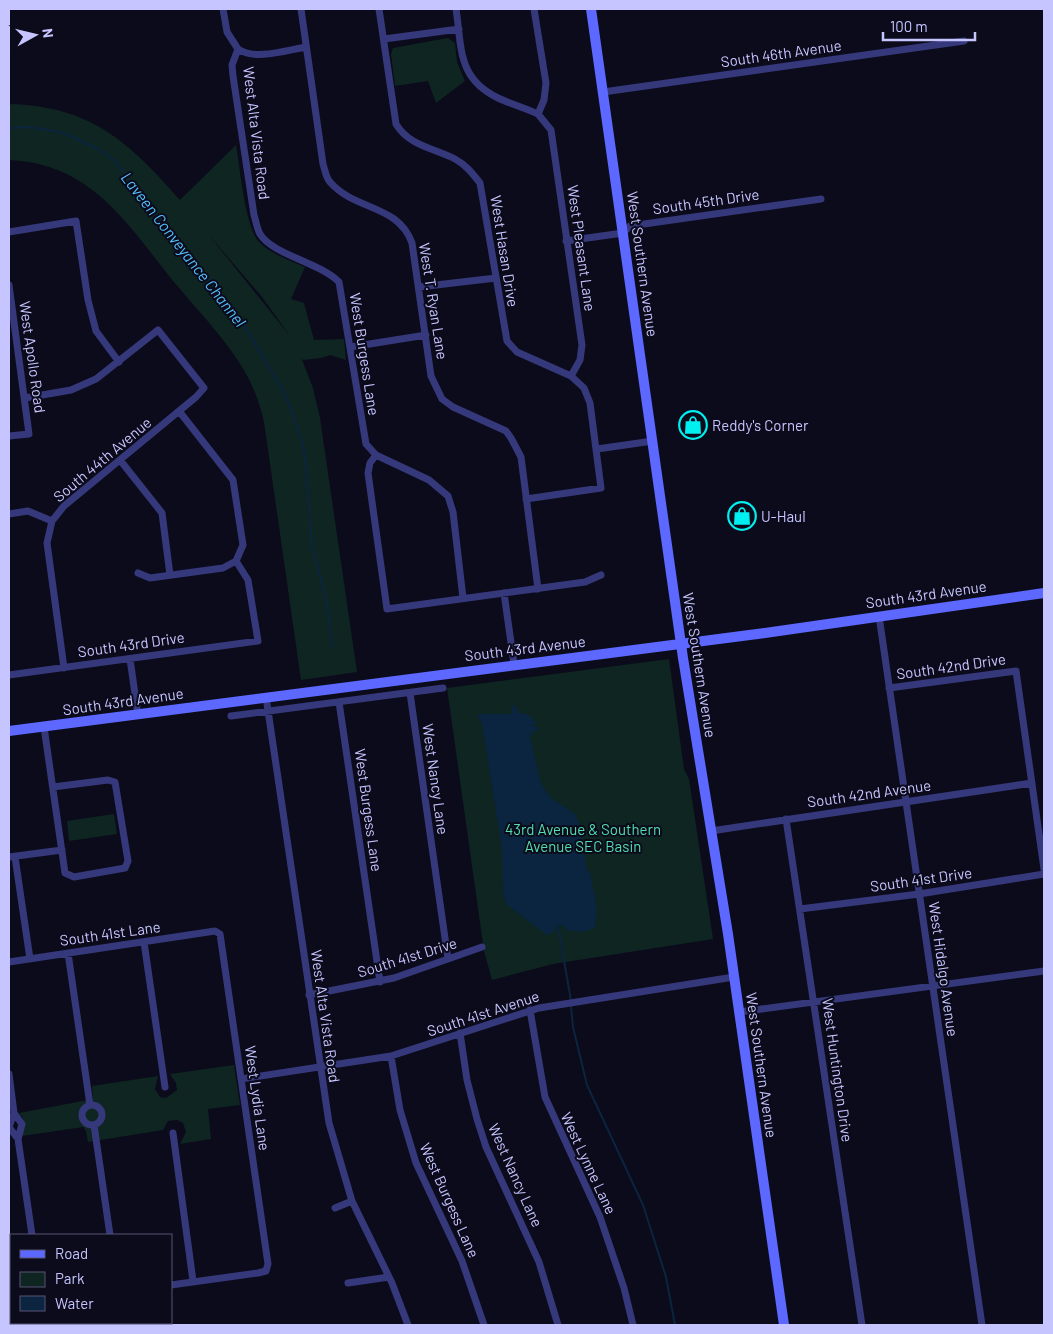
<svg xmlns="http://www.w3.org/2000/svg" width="1053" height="1334" font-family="Barlow,sans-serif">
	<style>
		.green { fill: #0e2522; fill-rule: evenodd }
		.water { fill: #0b243f }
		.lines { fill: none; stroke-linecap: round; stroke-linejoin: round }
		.stream { stroke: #0b243f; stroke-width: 2 }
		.minor { stroke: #35397b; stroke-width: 7 }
		.tertiary { stroke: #35397b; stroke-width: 9 }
		.secondary { stroke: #5c68ff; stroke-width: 10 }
		.labels { text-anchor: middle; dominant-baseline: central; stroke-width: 4; stroke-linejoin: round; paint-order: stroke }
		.street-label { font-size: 15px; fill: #c6c5ff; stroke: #0c0b1b }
		.poi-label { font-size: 15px; fill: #c6c5ff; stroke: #0c0b1b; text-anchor: start }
		.park-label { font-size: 15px; fill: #52deae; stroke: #0c0b1b }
		.water-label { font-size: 16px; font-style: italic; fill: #53c0ff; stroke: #0c0b1b }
	</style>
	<rect width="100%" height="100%" fill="#0c0b1b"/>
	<path class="green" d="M448,38l7,5 2,19 8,19 -29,22 -8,-22 -33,5 -4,-32 2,-6z
		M9,104c82,2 120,38 171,96l56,-55c4,22 9,84 24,98 13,12 29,17 45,24l-14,32 13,4 10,37 30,-1 2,21 -16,-5 -9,3 -18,2 -2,-3 12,31 7,30 37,254 -56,8 -37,-258c-4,-18 -10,-34 -19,-50 -19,-33 -47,-61 -71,-90 -27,-33 -54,-74 -90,-98 -22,-15 -48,-23 -75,-24zM208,234l54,63 28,39z
		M669,659l15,110 5,10 24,160 -160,25 -61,16 -8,-29 -37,-263z
		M114,814l3,20 -48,7 -2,-20z
		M234,1065l6,40 -32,4 3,30 -31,5 6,-12 -3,-9 -6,-3 -9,1 -5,9 -75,12 -2,-11 -3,-4 -61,9c3,-10 4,-15 -3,-23l74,-14 -1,-13 66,-10 -3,13 5,8 6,1 11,-8 -1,-7 -6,-9z"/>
	<path class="water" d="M515,705l4,8 8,1 10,9 -6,2 7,2v3l-6,2 -2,5 11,47 9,13 25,17 5,11 7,45 3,2 7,39 -2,17 -13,4 -16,-2 -2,-4 -7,-1 -3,7 -7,3 -41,-31 -3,-10 -1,-44 -20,-127 -5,-7 3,-2h31l1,-8z"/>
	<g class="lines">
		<path class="stream" d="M9,128l21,-1 34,6 36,17 15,11 42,56 79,95 50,84 17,48 3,22 6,81 15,55 5,45
			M558,925l13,76
			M571,1006l2,21 14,58 56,120 23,72 9,48"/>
		<path class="minor" d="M223,9l4,23 11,17 -6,16 1,11 21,139c2,6 3,14 6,19 13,21 59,28 79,48l27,162 10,11 53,25 19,16 5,16 10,86
			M301,9l22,155c2,6 3,14 7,18 25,29 68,22 82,61l19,133 11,23 11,8 53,24 5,7 10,19 17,132
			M379,9l17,115c13,22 38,24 59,35 11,6 17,14 25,24l27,158 10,11 54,24
			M456,9c6,39 1,69 42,89 13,6 27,10 40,16
			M384,39l75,-10
			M238,49c17,12 49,1 68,-2
			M603,92l361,-51
			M9,232l67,-11 12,79 8,31 23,31
			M566,241l57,-8 7,-7 191,-27
			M9,285l20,149 -20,2
			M419,287l77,-9
			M351,347l75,-12
			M25,398l46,-8 25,-11 62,-49 46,58 -8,9 -132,109 -12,15 -5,22 17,125
			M597,449l56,-8
			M376,455l-6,8 -2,10 19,136 198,-27 16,-7
			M120,460l42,53 8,62
			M526,499l75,-11 -11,-85 -6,-15 -13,-12 9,-16 2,-15 -31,-215 -13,-16 6,-14 2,-17 -12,-74
			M9,514l19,-3 24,10
			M138,573l12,5 73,-10 13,-7
			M504,593l10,71
			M879,616l103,709
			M130,659l8,56
			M9,675l249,-34 -10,-61 -12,-19 7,-16 -10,-65 -54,-69
			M889,688l127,-17 28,198
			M410,693l38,266
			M266,697l63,426 23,78 40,82 16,42
			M339,702l41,280
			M231,716l212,-28
			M44,727l21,146 9,4 51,-9 3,-7 -13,-79 -7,-2 -55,7
			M786,819l76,506
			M711,831l321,-48
			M9,857l53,-7
			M15,857l15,102
			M800,909l119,-15 125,-20
			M144,942l21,145
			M68,953l22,152
			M9,962l206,-31 5,3 48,330 -2,7 -8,2 -87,12
			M309,995l85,-17 88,-31
			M530,1010l15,87 55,120 24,71 9,37
			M739,1012l305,-41
			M460,1033l7,47 10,39 9,28 53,115 19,63
			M391,1056l9,54 16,53 46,98 22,64
			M9,1074l5,39 -5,14 9,12 14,96
			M241,1079l150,-23 148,-48 195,-31
			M82 1115a10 10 0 1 1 20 0a10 10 0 1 1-20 0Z
			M14,1113l8,11 -4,15
			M94,1125l16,110
			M173,1133l20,148
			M335,1208l17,-7
			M348,1283l41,-6"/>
		<path class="tertiary" d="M9,1301l2,4
			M21,1323l1,2"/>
		<path class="secondary" d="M591,9l92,649 45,276 56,391
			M9,731l756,-98 279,-40"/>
	</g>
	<defs>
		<symbol id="shop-ring" viewBox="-11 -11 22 22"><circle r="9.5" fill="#0c0b1b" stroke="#00eff0" stroke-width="1.5"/><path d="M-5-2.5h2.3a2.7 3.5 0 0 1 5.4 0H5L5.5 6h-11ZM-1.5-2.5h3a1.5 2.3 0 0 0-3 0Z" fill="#00eff0"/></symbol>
	</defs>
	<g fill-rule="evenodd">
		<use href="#shop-ring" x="677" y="409" width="32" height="32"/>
		<use href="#shop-ring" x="726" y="500" width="32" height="32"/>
	</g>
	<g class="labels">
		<g class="street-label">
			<text transform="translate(781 53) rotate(-8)">South 46th Avenue</text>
			<text transform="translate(257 133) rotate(83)">West Alta Vista Road</text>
			<text transform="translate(706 201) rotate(-8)">South 45th Drive</text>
			<text transform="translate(582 248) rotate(82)">West Pleasant Lane</text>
			<text transform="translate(505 251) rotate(81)">West Hasan Drive</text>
			<text transform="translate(643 264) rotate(82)">West Southern Avenue</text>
			<text transform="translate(434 301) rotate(81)">West T. Ryan Lane</text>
			<text transform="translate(365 354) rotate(81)">West Burgess Lane</text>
			<text transform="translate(33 357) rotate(82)">West Apollo Road</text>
			<text transform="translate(102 459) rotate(-40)">South 44th Avenue</text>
			<text transform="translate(926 594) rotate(-8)">South 43rd Avenue</text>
			<text transform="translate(131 644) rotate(-8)">South 43rd Drive</text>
			<text transform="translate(525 648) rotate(-7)">South 43rd Avenue</text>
			<text transform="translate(700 665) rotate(81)">West Southern Avenue</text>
			<text transform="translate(951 666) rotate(-8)">South 42nd Drive</text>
			<text transform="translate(123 701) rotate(-8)">South 43rd Avenue</text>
			<text transform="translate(436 779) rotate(82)">West Nancy Lane</text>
			<text transform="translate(869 793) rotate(-8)">South 42nd Avenue</text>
			<text transform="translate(369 810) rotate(82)">West Burgess Lane</text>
			<text transform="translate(921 879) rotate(-8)">South 41st Drive</text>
			<text transform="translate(110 933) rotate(-8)">South 41st Lane</text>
			<text transform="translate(407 957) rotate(-17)">South 41st Drive</text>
			<text transform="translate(944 969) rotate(82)">West Hidalgo Avenue</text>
			<text transform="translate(483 1013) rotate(-18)">South 41st Avenue</text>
			<text transform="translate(326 1016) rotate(82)">West Alta Vista Road</text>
			<text transform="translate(762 1065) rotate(82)">West Southern Avenue</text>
			<text transform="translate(838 1070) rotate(82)">West Huntington Drive</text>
			<text transform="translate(258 1098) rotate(82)">West Lydia Lane</text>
			<text transform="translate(589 1163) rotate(65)">West Lynne Lane</text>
			<text transform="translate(516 1175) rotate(66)">West Nancy Lane</text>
			<text transform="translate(450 1200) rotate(66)">West Burgess Lane</text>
		</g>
		<g class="poi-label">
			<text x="712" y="425">Reddy's Corner</text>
			<text x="761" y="516">U-Haul</text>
		</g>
		<g class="park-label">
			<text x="583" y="829">43rd Avenue &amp; Southern<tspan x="583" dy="17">Avenue SEC Basin</tspan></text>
		</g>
		<g class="water-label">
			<text transform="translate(184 249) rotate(52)">Laveen Conveyance Channel</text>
		</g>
	</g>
	<rect width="1053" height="1334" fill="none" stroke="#c6c5ff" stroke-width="20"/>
	<rect x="10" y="1234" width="162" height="90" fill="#0c0b1b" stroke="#565576"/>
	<rect x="20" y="1250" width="25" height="8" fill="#5c68ff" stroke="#565576"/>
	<text x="55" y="1259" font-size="15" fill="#c6c5ff">Road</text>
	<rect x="20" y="1272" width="25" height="15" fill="#0e2522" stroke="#565576"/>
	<text x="55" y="1284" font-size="15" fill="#c6c5ff">Park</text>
	<rect x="20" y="1296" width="25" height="15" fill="#0b243f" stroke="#565576"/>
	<text x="55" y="1309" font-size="15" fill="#c6c5ff">Water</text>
	<g transform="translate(35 35) rotate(82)" stroke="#0c0b1b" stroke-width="4" paint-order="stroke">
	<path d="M0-4L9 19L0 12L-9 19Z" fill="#c6c5ff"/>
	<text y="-8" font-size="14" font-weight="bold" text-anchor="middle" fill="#c6c5ff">N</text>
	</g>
	<path d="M883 32v8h92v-8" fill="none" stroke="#c6c5ff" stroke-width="2.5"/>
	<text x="890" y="32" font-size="15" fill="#c6c5ff" stroke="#0c0b1b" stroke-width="4" paint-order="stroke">100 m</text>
</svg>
